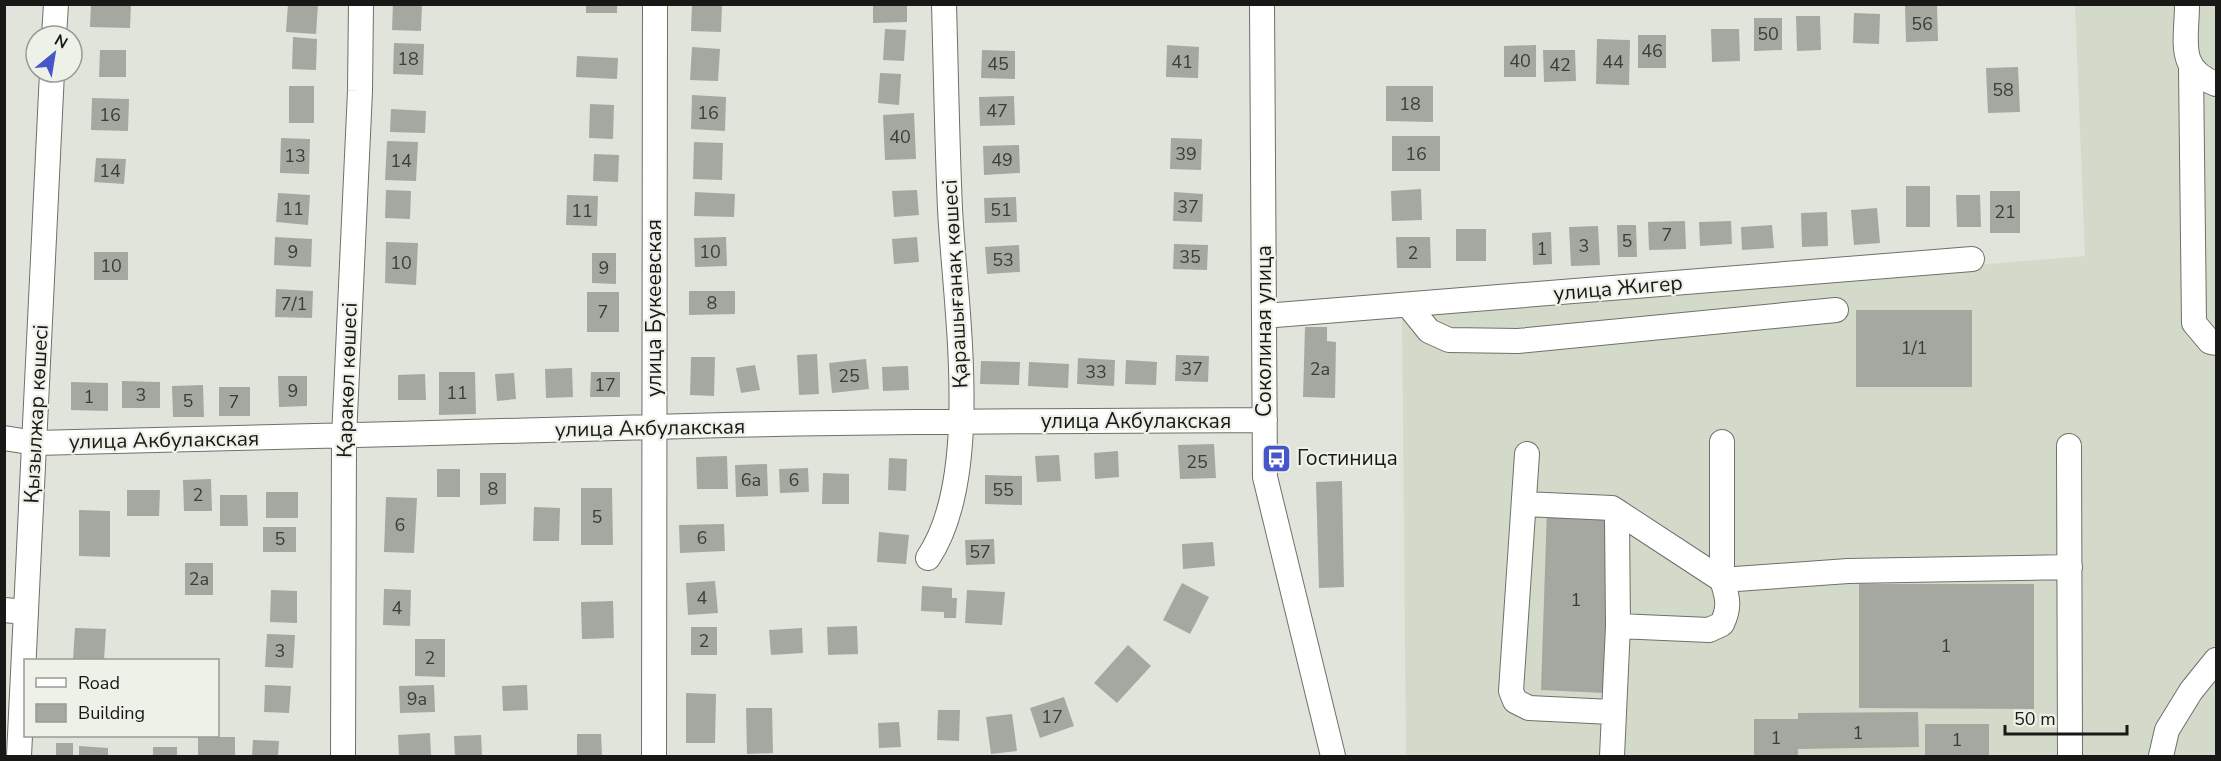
<svg xmlns="http://www.w3.org/2000/svg" width="2221" height="761" font-family="'Nunito Sans',sans-serif">
	<style>
		.built { fill: #d4daca }
		.building { fill: #a5a8a0 }
		.lines { fill: none; stroke-linecap: round; stroke-linejoin: round }
		.minor-casing { stroke: #6e7169; stroke-width: 26 }
		.minor { stroke: #fff; stroke-width: 24 }
		.labels { text-anchor: middle; dominant-baseline: central; stroke-width: 4.5; stroke-linejoin: round; paint-order: stroke }
		.number-label { font-size: 18px; fill: #3b3d38 }
		.street-label { font-size: 21px; fill: #181916; stroke: #eef1e8 }
		.poi-label { font-size: 21px; fill: #181916; stroke: #eef1e8; text-anchor: start }
	</style>
	<rect width="100%" height="100%" fill="#e1e4db"/>
	<path class="built" d="M2075,5h141v751h-810l-4,-443 683,-57z"/>
	<path class="building" d="M91,4h40l-1,24 -40,-1z
		M288,4h30l-2,30 -30,-2z
		M393,4h29l-1,27 -29,-1z
		M586,4h31v9h-31z
		M692,4h30l-1,28 -30,-1z
		M873,4h34v18l-34,1z
		M1905,6h32l1,35 -32,1z
		M1854,13l26,1 -1,30 -26,-1z
		M1796,16h24l1,34 -24,1z
		M1754,18h28v32l-28,1z
		M885,29l21,1 -2,31 -21,-1z
		M1711,29h28l1,32 -28,1z
		M1638,35h28v33h-28z
		M293,37l24,2 -1,31 -24,-1z
		M1597,39l33,1 -1,45 -33,-1z
		M394,43l30,1 -1,31 -30,-1z
		M1167,45l32,2 -1,31 -32,-1z
		M1536,45v32h-32v-31z
		M692,47l28,2 -2,32 -28,-1z
		M100,50h26v27h-27z
		M982,50l33,1v28l-34,-1z
		M1543,50h32l1,31 -32,1z
		M577,56l41,2 -1,21 -41,-2z
		M2018,67l2,45 -32,1 -2,-45z
		M880,73l21,1 -2,31 -21,-2z
		M289,86h25v37h-25z
		M1386,86h47v36l-47,-1z
		M692,95l34,2 -1,34 -34,-2z
		M1014,96l1,29 -35,1 -1,-29z
		M92,98l37,1 -1,32 -37,-1z
		M590,104l24,1 -1,34 -24,-1z
		M391,109l35,2 -1,22 -35,-1z
		M914,113l2,46 -31,1 -2,-45z
		M1392,136h48v35h-48z
		M281,138l29,1 -1,35 -29,-1z
		M1171,138l31,1 -1,31 -31,-1z
		M387,141l31,1 -2,39 -31,-1z
		M694,142l29,1 -1,37 -29,-1z
		M1019,145l1,28 -36,2 -1,-29z
		M594,154l25,1 -1,27 -25,-1z
		M96,158l30,1 -2,25 -30,-2z
		M1906,186h24v41h-24z
		M1421,189l1,31 -30,1 -1,-30z
		M386,190l25,1 -1,28 -25,-1z
		M917,190l2,25 -25,2 -2,-26z
		M1990,191h30v42h-30z
		M695,192l40,2 -1,23 -40,-1z
		M1174,192l29,2 -1,28 -29,-1z
		M278,193l32,2 -2,30 -32,-3z
		M567,195l31,1 -1,30 -31,-1z
		M1956,195h24l1,32h-24z
		M1016,197l1,25 -32,1 -1,-25z
		M1877,208l3,35 -26,2 -3,-35z
		M1827,212l1,34 -26,1 -1,-34z
		M1685,221l1,28 -37,1 -1,-28z
		M1731,221l1,23 -32,2 -1,-24z
		M1617,225h19l1,32h-19z
		M1772,225l2,23 -32,2 -1,-23z
		M1598,226l2,39 -29,1 -2,-39z
		M1456,229h30v32h-30z
		M1551,232l1,32 -19,1 -1,-32z
		M275,237l37,2 -1,28 -37,-2z
		M726,237l1,29 -32,1 -1,-29z
		M917,237l2,25 -25,2 -2,-25z
		M1396,237h34l1,31h-34z
		M386,242l32,1 -2,42 -31,-2z
		M1174,244l34,1 -1,25 -34,-1z
		M1019,245l1,27 -33,2 -2,-27z
		M94,252h34v28h-34z
		M592,253h24v31l-24,-1z
		M276,289l37,2 -1,27 -37,-1z
		M689,291h46v23l-46,1z
		M587,292h32v40h-32z
		M1856,310h116v77h-116z
		M1305,327h22v14l9,1 -1,56 -32,-1z
		M817,354l2,40 -20,1 -2,-40z
		M1176,355l33,1 -1,26 -33,-1z
		M691,357h24l-1,39 -24,-1z
		M1078,358l37,2 -1,26 -37,-2z
		M866,359l3,30 -37,4 -3,-30z
		M1126,360l31,2 -1,23 -31,-1z
		M981,361l39,1 -1,23 -39,-1z
		M1029,362l40,2 -1,24 -40,-2z
		M755,365l5,25 -19,3 -5,-25z
		M908,366l1,24 -26,1 -1,-24z
		M572,368l1,29 -27,1 -1,-29z
		M439,372h36l1,42 -37,1z
		M591,372h29v25h-30z
		M514,373l2,26 -19,2 -2,-27z
		M425,374l1,26h-28v-25z
		M278,376h29v30l-28,1z
		M122,381l38,1v26h-38z
		M71,382l37,1v28l-37,-1z
		M203,385l1,32h-31l-1,-31z
		M219,387h31v29h-31z
		M1214,444l2,34 -36,1 -2,-34z
		M1118,451l1,26 -24,2 -1,-26z
		M1059,455l2,26 -24,1 -2,-26z
		M727,456l1,33h-31l-1,-32z
		M889,458l18,1 -1,32 -18,-1z
		M767,464l1,32 -32,1 -1,-32z
		M808,468l1,24 -29,1 -1,-24z
		M437,469h23v28h-23z
		M480,473h26v31l-26,1z
		M823,473l26,1v30h-27z
		M985,475l37,1v29l-37,-1z
		M211,479l1,32h-28l-1,-31z
		M1342,481l2,106 -25,1 -3,-106z
		M581,488h31l1,57h-32z
		M127,490h33l-1,26h-32z
		M266,492h32v26h-32z
		M220,495h27l1,31h-28z
		M386,497l31,1 -3,55 -30,-1z
		M534,507l26,1 -1,33h-26z
		M1547,508l63,3 -6,182 -63,-3z
		M79,510l31,1v46l-31,-1z
		M724,524l1,27 -45,2 -1,-28z
		M263,527h33v25h-33z
		M879,532l30,3 -3,29 -29,-2z
		M994,539l1,25 -29,1 -1,-25z
		M1213,542l2,24 -32,3 -1,-25z
		M185,563h28v32h-28z
		M715,581l3,32 -30,2 -2,-32z
		M1182,583l27,14 -19,37 -27,-14z
		M1859,584h175v125l-175,-1z
		M922,586l30,2v10h5l-1,20h-12v-6l-23,-1z
		M384,589l27,1 -1,36 -27,-1z
		M271,590l26,1v32l-27,-1z
		M967,590l38,2 -3,33 -37,-2z
		M613,601l1,37 -32,1 -1,-37z
		M857,626l1,28 -30,1 -1,-28z
		M691,627h26v28h-26z
		M75,628l31,1 -2,31h-31z
		M802,628l1,25 -32,2 -2,-25z
		M267,634l28,1 -2,33 -28,-1z
		M415,639h30v38l-30,-1z
		M1128,645l23,21 -34,37 -23,-20z
		M265,685l26,1 -2,27 -25,-1z
		M434,685l1,27 -35,1 -1,-27z
		M527,685l1,25 -25,1 -1,-25z
		M686,693l30,1 -1,49h-29z
		M1064,697l10,29 -34,12 -10,-30z
		M746,708h26l1,45 -26,1z
		M938,710h22l-1,31 -22,-1z
		M1918,712l1,35 -121,2v7h-44v-37h44v-6z
		M1012,714l5,37 -26,3 -5,-37z
		M899,722l2,25 -22,1 -1,-25z
		M1925,724h64v32h-64z
		M430,733l1,23h-32l-1,-21z
		M577,734h24l1,22h-25z
		M481,735l1,21h-27l-1,-20z
		M198,737h37v19h-37z
		M253,740l26,1 -1,15h-26z
		M56,743h17v13h-17z
		M79,746l29,2v8h-29z
		M153,747h24v9h-24z"/>
	<g class="lines">
		<defs>
			<path id="minor" d="M1262,4l3,473 68,279
				M2187,4c0,37 -11,65 29,80
				M54,36l2,-32
				M2191,69l3,254 16,19 6,1
				M1408,305l21,26 20,9 69,1 318,-31
				M1264,316l708,-57
				M4,438l31,5c206,-4 412,-11 618,-16 204,-6 408,-6 612,-7
				M2069,446l1,310
				M1527,454l-16,237 4,10 14,7 83,4
				M1524,504l88,4 110,72 126,-9 222,-4
				M928,558c55,-82 27,-252 22,-349 -3,-68 -4,-136 -6,-205
				M4,610l22,2
				M1618,626l91,4 13,-6c8,-17 6,-26 0,-44v-138
				M19,756l33,-684
				M343,756l1,-319 16,-346 1,-87
				M654,756l1,-752
				M1612,756l6,-130 -1,-106 7,-4
				M2161,756l6,-26 24,-39 25,-31"/>
		</defs>
		<use href="#minor" class="minor-casing"/>
		<use href="#minor" class="minor"/>
	</g>
	<defs>
		<symbol id="bus-square" viewBox="-11 -11 22 22"><rect x="-9" y="-9" width="18" height="18" rx="4" fill="#4655c9" stroke="#eef1e8"/><path d="M-5-6H5V4H4V6H2V4H-2V6H-4V4H-5ZM-3.5-4V0h7V-4ZM-3.5 1.2v1.5H-2V1.2ZM2 1.2v1.5H3.5V1.2Z" fill="#fff"/></symbol>
	</defs>
	<g fill-rule="evenodd">
		<use href="#bus-square" x="1260" y="442" width="33" height="33"/>
	</g>
	<g class="labels">
		<g class="number-label">
			<text x="1922" y="24">56</text>
			<text x="1768" y="34">50</text>
			<text x="1652" y="51">46</text>
			<text x="408" y="59">18</text>
			<text x="1520" y="61">40</text>
			<text x="1182" y="62">41</text>
			<text x="1613" y="62">44</text>
			<text x="998" y="64">45</text>
			<text x="1560" y="65">42</text>
			<text x="2003" y="90">58</text>
			<text x="1410" y="104">18</text>
			<text x="997" y="111">47</text>
			<text x="708" y="113">16</text>
			<text x="110" y="115">16</text>
			<text x="900" y="137">40</text>
			<text x="1186" y="154">39</text>
			<text x="1416" y="154">16</text>
			<text x="295" y="156">13</text>
			<text x="1002" y="160">49</text>
			<text x="401" y="161">14</text>
			<text x="110" y="171">14</text>
			<text x="1188" y="207">37</text>
			<text x="293" y="209">11</text>
			<text x="1001" y="210">51</text>
			<text x="582" y="211">11</text>
			<text x="2005" y="212">21</text>
			<text x="1667" y="235">7</text>
			<text x="1627" y="241">5</text>
			<text x="1584" y="246">3</text>
			<text x="1542" y="249">1</text>
			<text x="293" y="252">9</text>
			<text x="710" y="252">10</text>
			<text x="1413" y="253">2</text>
			<text x="1190" y="257">35</text>
			<text x="1003" y="260">53</text>
			<text x="401" y="263">10</text>
			<text x="111" y="266">10</text>
			<text x="604" y="268">9</text>
			<text x="712" y="303">8</text>
			<text x="294" y="304">7/1</text>
			<text x="603" y="312">7</text>
			<text x="1914" y="348">1/1</text>
			<text x="1192" y="369">37</text>
			<text x="1320" y="369">2а</text>
			<text x="1096" y="372">33</text>
			<text x="849" y="376">25</text>
			<text x="605" y="385">17</text>
			<text x="293" y="391">9</text>
			<text x="457" y="393">11</text>
			<text x="141" y="395">3</text>
			<text x="89" y="397">1</text>
			<text x="188" y="401">5</text>
			<text x="234" y="402">7</text>
			<text x="1197" y="462">25</text>
			<text x="751" y="480">6а</text>
			<text x="794" y="480">6</text>
			<text x="493" y="489">8</text>
			<text x="1003" y="490">55</text>
			<text x="198" y="495">2</text>
			<text x="597" y="517">5</text>
			<text x="400" y="525">6</text>
			<text x="702" y="538">6</text>
			<text x="280" y="539">5</text>
			<text x="980" y="552">57</text>
			<text x="199" y="579">2а</text>
			<text x="702" y="598">4</text>
			<text x="1576" y="600">1</text>
			<text x="397" y="608">4</text>
			<text x="704" y="641">2</text>
			<text x="1946" y="646">1</text>
			<text x="280" y="651">3</text>
			<text x="430" y="658">2</text>
			<text x="417" y="699">9а</text>
			<text x="1052" y="717">17</text>
			<text x="1858" y="733">1</text>
			<text x="1776" y="738">1</text>
			<text x="1957" y="740">1</text>
		</g>
		<g class="street-label">
			<text transform="translate(955 284) rotate(-93)">Қарашығанақ көшесі</text>
			<text transform="translate(1618 288) rotate(-5)">улица Жигер</text>
			<text transform="translate(654 308) rotate(-90)">улица Букеевская</text>
			<text transform="translate(1264 331) rotate(-90)">Соколиная улица</text>
			<text transform="translate(347 380) rotate(-88)">Қаракөл көшесі</text>
			<text transform="translate(36 414) rotate(-87)">Қызылжар көшесі</text>
			<text x="1136" y="421">улица Акбулакская</text>
			<text transform="translate(650 428) rotate(-1)">улица Акбулакская</text>
			<text transform="translate(164 440) rotate(-1)">улица Акбулакская</text>
		</g>
		<g class="poi-label">
			<text x="1297" y="458">Гостиница</text>
		</g>
	</g>
	<rect width="2221" height="761" fill="none" stroke="#181916" stroke-width="12"/>
	<rect x="24" y="659" width="195" height="78" fill="#eef1e8" stroke="#989b94" stroke-width="1.5"/>
	<rect x="36" y="678" width="30" height="9" fill="#ffffff" stroke="#989b94" stroke-width="1.5"/>
	<text x="78" y="689" font-size="18" fill="#181916">Road</text>
	<rect x="36" y="704" width="30" height="18" fill="#a5a8a0" stroke="#989b94" stroke-width="1.5"/>
	<text x="78" y="719" font-size="18" fill="#181916">Building</text>
	<g transform="translate(54 54) rotate(30)"><circle r="28" fill="#eef1e8" stroke="#989b94" stroke-width="1.5"/>
	<path d="M0-4.5L10 22L0 15L-10 22Z" fill="#4655c9"/>
	<text y="-9" font-size="16" font-weight="bold" text-anchor="middle" fill="#181916">N</text>
	</g>
	<path d="M2005 725v9h122v-9" fill="none" stroke="#181916" stroke-width="3"/>
	<text x="2014" y="725" font-size="18" fill="#181916" stroke="#eef1e8" stroke-width="4.5" paint-order="stroke">50 m</text>
</svg>
